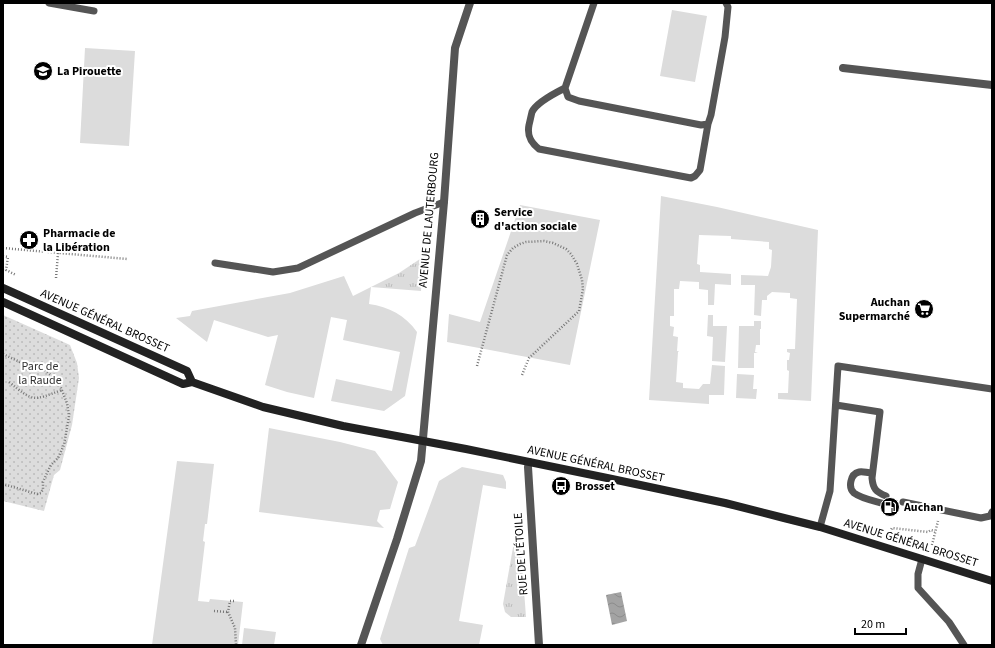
<svg xmlns="http://www.w3.org/2000/svg" width="995" height="648" font-family="'Source Sans 3',sans-serif">
	<style>
		.grass { fill: url(#grass-tufts) }
		.park { fill: url(#park-dots) }
		.garden { fill: #dcdcdc }
		.water { fill: url(#water-waves) }
		.lines { fill: none; stroke-linecap: round; stroke-linejoin: round }
		.path { stroke: #777; stroke-width: 2.5; stroke-dasharray: 1 2; stroke-linecap: butt }
		.lane { stroke: #555; stroke-width: 7 }
		.street { stroke: #555; stroke-width: 8 }
		.secondary { stroke: #222; stroke-width: 8 }
		.labels { text-anchor: middle; dominant-baseline: central; stroke-width: 4; stroke-linejoin: round; paint-order: stroke }
		.poi-label { font-size: 12px; font-weight: bold; fill: #000; stroke: #fff; text-anchor: start }
		.street-label { font-size: 12px; fill: #000; stroke: #fff }
		.park-label { font-size: 12px; fill: #333; stroke: #fff }
	</style>
	<defs>
		<pattern id="grass-tufts" width="24" height="20" patternUnits="userSpaceOnUse"><rect width="24" height="20" fill="#dcdcdc"/><path d="M3 7l-1-3M5 7V3M7 7l1-3M15 17l-1-3M17 17v-4M19 17l1-3" fill="none" stroke="#bbb"/></pattern>
		<pattern id="park-dots" width="8" height="8" patternUnits="userSpaceOnUse"><rect width="8" height="8" fill="#dcdcdc"/><path d="M2 2h.1M6 6h.1" fill="none" stroke="#bbb" stroke-width="1.8" stroke-linecap="round"/></pattern>
		<pattern id="water-waves" width="16" height="10" patternUnits="userSpaceOnUse"><rect width="16" height="10" fill="#a3a3a3"/><path d="M0 5q4-4 8 0t8 0" fill="none" stroke="#8b8b8b"/></pattern>
	</defs>
	<rect width="100%" height="100%" fill="#fff"/>
	<path class="grass" d="M423,257l-2,34 -50,-4 28,-14z
		M519,523l7,94h-15l-6,-5 -2,-8 14,-79z"/>
	<path class="park" d="M3,315l67,30 7,18 2,15 -7,47 -12,45 -6,5 -10,36 -41,-10z"/>
	<path class="garden" d="M672,10l35,6 -12,66 -35,-6z
		M85,48l50,3 -6,95 -49,-3z
		M661,196l56,11 101,23 -7,171 -33,-2v-6h10l1,-22 -2,-1v-10h2l1,-7 -3,-1v-3h8l2,-50 -7,-1v-5l-18,-1 -5,4v4h-5l-1,16 -7,-1 1,-30h-14v-10l27,1 3,-9 1,-17 -3,-1v-7l-38,-3v-3l-32,-1 -2,29 3,1v7l31,2v11l-16,-1 -1,21h-6v-15l-9,-1v-7l-19,-1 -1,8h-5v27h-4v10l4,1 -1,9 5,1 -1,14h2l-1,1 -2,30 7,1v5l16,1 4,-5h7l2,-19 13,1 -1,29h-15v9l-60,-4z
		M520,205l80,15 -30,145 -123,-23 2,-28 31,8z
		M344,276l9,20 18,-9 -2,17c20,3 36,11 48,28l-12,64 -21,15 -53,-10 5,-22 56,12 8,-39 -57,-12 4,-20 -16,-3 -17,81 -27,-6 -22,-7 13,-50 -10,2 -54,-17 -7,22 -31,-24 14,-2 2,-5 98,-18z
		M708,315h5v11h14l-2,36 -13,-1 1,-24 -6,-1z
		M754,321h7v8h-1v16h-4l-1,7 3,1h-4v15h-16l1,-42h15z
		M737,374l17,1 -1,14h4l-1,10 -20,-1z
		M269,428l71,14 35,9 23,31 -8,27 -10,1 -3,11 7,7 -125,-16z
		M177,461l37,3 -7,60h-2l-2,17 2,1 -7,59 11,1 1,-3 33,3 -5,43h-86z
		M462,467l41,8 3,7v7l-23,-4 -24,136 24,4 -4,20h-96l-3,-6 29,-91 6,-2 24,-65z
		M244,628l32,4 -2,13h-32z"/>
	<path class="water" d="M621,592l6,29 -15,4 -6,-30z"/>
	<g class="lines">
		<path class="path" d="M3,248l124,11
			M3,256l5,1 -2,13 10,5
			M56,278l2,-25
			M3,354l17,8 15,4 10,4 14,13 8,20 2,13 -5,29 -6,13 -7,7 -5,10 -3,7v7l-2,4 -4,1 -34,-10
			M477,366l30,-111 6,-7 7,-4 6,-2 18,-1 9,2 13,6 5,5 6,10 5,16 1,9 -4,22 -50,47 -7,17
			M9,382c25,20 23,19 53,8
			M890,532l2,-4 36,4 3,-2 4,1
			M932,545l6,-24
			M234,601h-4l-2,11 7,16 1,17
			M214,611l14,1"/>
		<path class="lane" d="M49,3l45,8
			M594,3l-29,85 3,9 11,4 122,24 7,-1 3,-9 14,-78 3,-30 -2,-4
			M565,88c-10,5 -29,15 -33,24 -1,4 -2,9 -3,13 -2,10 1,17 10,24l152,29 4,-2 5,-6 8,-46
			M215,263l58,9 25,-4 117,-55 29,-11
			M836,405l44,7 -8,66c1,11 4,14 14,18
			M872,473c-5,0 -9,-2 -13,-1 -9,2 -11,16 -5,21 8,6 21,8 31,11
			M903,502l78,16 9,-2 2,-4
			M820,527l10,-36 8,-125 154,23
			M922,559l-4,15v14l31,34 15,23"/>
		<path class="street" d="M843,68l149,17
			M529,462l-1,5 11,178
			M361,645l36,-106 24,-78 23,-259 11,-154 15,-45"/>
		<path class="secondary" d="M3,288l184,83 5,11 71,25 80,19 123,23 146,30 113,24 59,15 36,9 172,54
			M3,302l180,82 9,-2"/>
	</g>
	<defs>
		<symbol id="school-disc" viewBox="-11 -11 22 22"><circle r="9.5" fill="#000" stroke="#fff"/><path d="M0-5L7-2L0 1L-7-2ZM-4 1L0 2.5L4 1V4Q0 6-4 4Z" fill="#fff"/></symbol>
		<symbol id="building-disc" viewBox="-11 -11 22 22"><circle r="9.5" fill="#000" stroke="#fff"/><path d="M-4-6H4V6H1V3H-1V6H-4ZM-2.5-4.3h1.7v1.8h-1.7ZM.8-4.3h1.7v1.8H.8ZM-2.5-1h1.7V.8h-1.7ZM.8-1h1.7V.8H.8Z" fill="#fff"/></symbol>
		<symbol id="pharmacy-disc" viewBox="-11 -11 22 22"><circle r="9.5" fill="#000" stroke="#fff"/><path d="M-2-6h4v4h4v4h-4v4h-4v-4h-4v-4h4Z" fill="#fff"/></symbol>
		<symbol id="supermarket-disc" viewBox="-11 -11 22 22"><circle r="9.5" fill="#000" stroke="#fff"/><path d="M-6-5.5h2.5l.6 2H6L4.5 2H-2.5L-4.4-4H-6ZM-1.5 3.2a1.3 1.3 0 1 0 .1 0ZM3 3.2a1.3 1.3 0 1 0 .1 0Z" fill="#fff"/></symbol>
		<symbol id="bus-disc" viewBox="-11 -11 22 22"><circle r="9.5" fill="#000" stroke="#fff"/><path d="M-5-6H5V4H4V6H2V4H-2V6H-4V4H-5ZM-3.5-4V0h7V-4ZM-3.5 1.2v1.5H-2V1.2ZM2 1.2v1.5H3.5V1.2Z" fill="#fff"/></symbol>
		<symbol id="fuel-disc" viewBox="-11 -11 22 22"><circle r="9.5" fill="#000" stroke="#fff"/><path d="M-5.5-6h7V0h2V4h1.3V-2.5L3-4.5l.8-.8L6-3V5H2.5V1h-1V6h-7ZM-4.2-4.7v3.2H.2V-4.7Z" fill="#fff"/></symbol>
	</defs>
	<g fill-rule="evenodd">
		<use href="#school-disc" x="32" y="60" width="22" height="22"/>
		<use href="#building-disc" x="469" y="208" width="22" height="22"/>
		<use href="#pharmacy-disc" x="18" y="229" width="22" height="22"/>
		<use href="#supermarket-disc" x="913" y="298" width="22" height="22"/>
		<use href="#bus-disc" x="550" y="475" width="22" height="22"/>
		<use href="#fuel-disc" x="879" y="496" width="22" height="22"/>
	</g>
	<g class="labels">
		<g class="poi-label">
			<text x="57" y="71">La Pirouette</text>
			<text x="494" y="212">Service<tspan x="494" dy="14">d'action sociale</tspan></text>
			<text x="43" y="233">Pharmacie de<tspan x="43" dy="14">la Libération</tspan></text>
			<text x="910" y="302" text-anchor="end">Auchan<tspan x="910" dy="14">Supermarché</tspan></text>
			<text x="575" y="486">Brosset</text>
			<text x="904" y="507">Auchan</text>
		</g>
		<g class="street-label">
			<text transform="translate(429 220) rotate(-85)">AVENUE DE LAUTERBOURG</text>
			<text transform="translate(105 321) rotate(24)">AVENUE GÉNÉRAL BROSSET</text>
			<text transform="translate(596 464) rotate(12)">AVENUE GÉNÉRAL BROSSET</text>
			<text transform="translate(911 543) rotate(17)">AVENUE GÉNÉRAL BROSSET</text>
			<text transform="translate(521 554) rotate(-94)">RUE DE L'ÉTOILE</text>
		</g>
		<g class="park-label">
			<text x="40" y="366">Parc de<tspan x="40" dy="14">la Raude</tspan></text>
		</g>
	</g>
	<rect width="995" height="648" fill="none" stroke="#000000" stroke-width="8"/>
	<path d="M855 628v6h51v-6" fill="none" stroke="#000000" stroke-width="2"/>
	<text x="861" y="628" font-size="12" fill="#000000" stroke="#ffffff" stroke-width="3" paint-order="stroke">20 m</text>
</svg>
